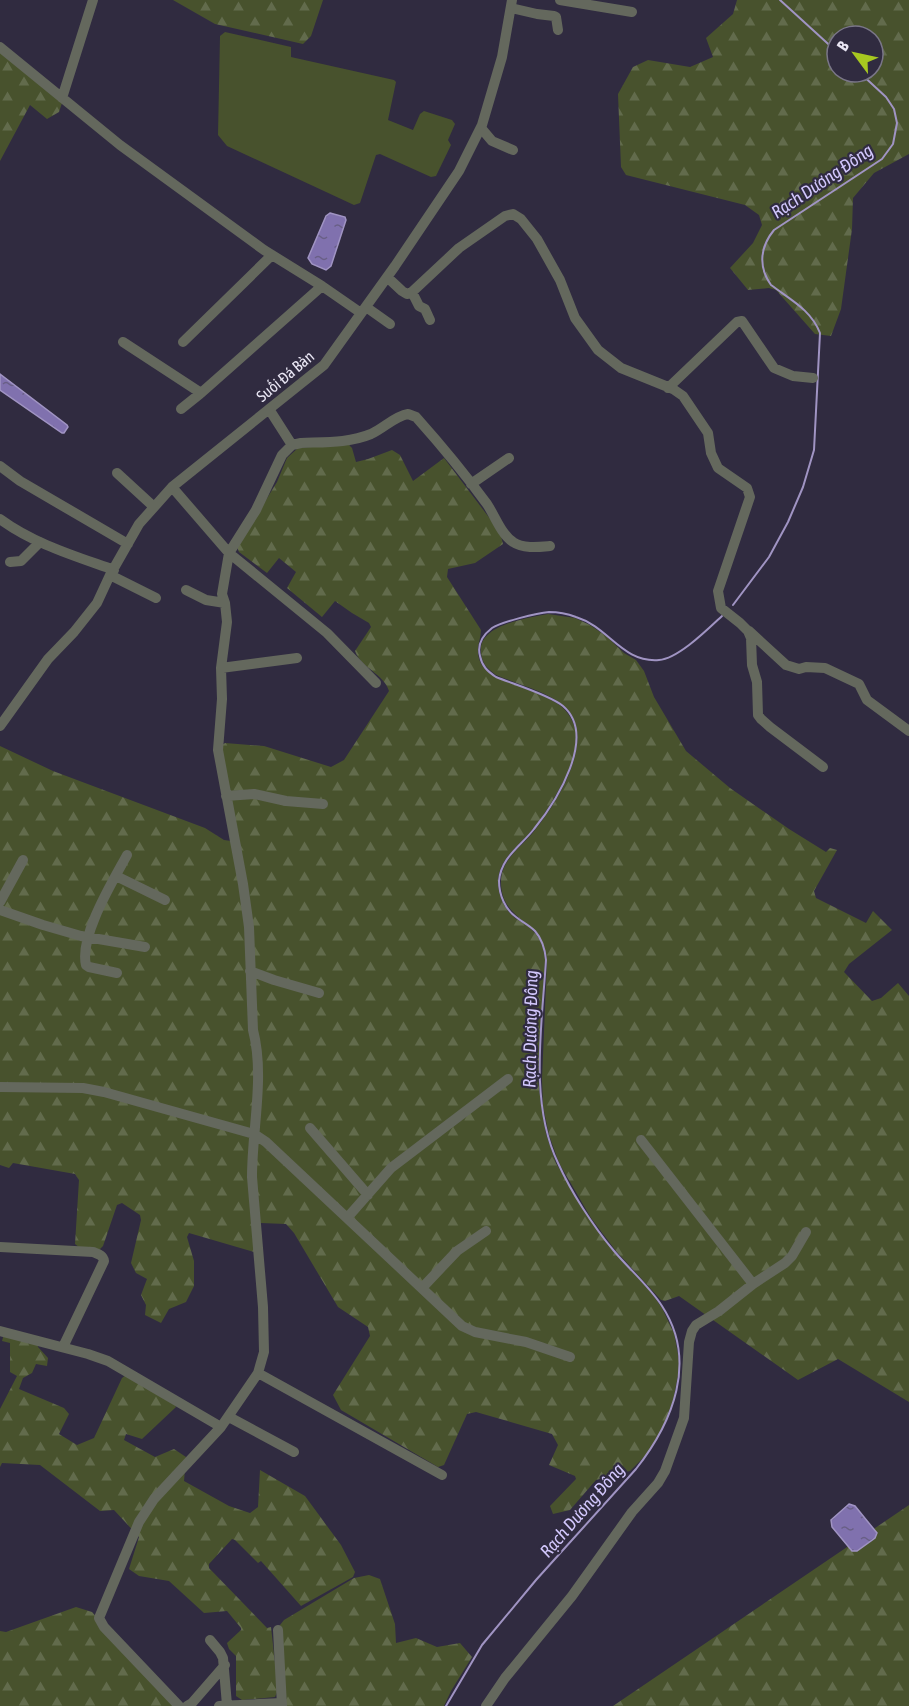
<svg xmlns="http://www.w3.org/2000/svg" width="909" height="1706" font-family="'Asap Condensed',sans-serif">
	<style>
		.green { fill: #48522d }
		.forest { fill: url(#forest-firs); fill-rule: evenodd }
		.water { fill: url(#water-ripples); stroke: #a094c3; stroke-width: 1.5 }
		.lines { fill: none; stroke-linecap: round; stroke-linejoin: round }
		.stream { stroke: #a094c3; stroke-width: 2 }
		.minor { stroke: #64685d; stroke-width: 10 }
		.labels { text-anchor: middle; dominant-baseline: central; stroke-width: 4.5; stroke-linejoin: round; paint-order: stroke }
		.street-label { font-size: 16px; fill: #e9e6f4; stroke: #302b40 }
		.water-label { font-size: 18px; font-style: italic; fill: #d2c7fc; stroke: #302b40 }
	</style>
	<defs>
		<pattern id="forest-firs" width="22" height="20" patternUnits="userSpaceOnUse" patternTransform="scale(1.5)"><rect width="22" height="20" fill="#48522d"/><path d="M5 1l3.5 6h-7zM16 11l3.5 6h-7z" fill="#626b4c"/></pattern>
		<pattern id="water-ripples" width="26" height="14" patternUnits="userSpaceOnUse" patternTransform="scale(1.5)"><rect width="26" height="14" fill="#8071ae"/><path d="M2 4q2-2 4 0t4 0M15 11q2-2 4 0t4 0" fill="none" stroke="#695f86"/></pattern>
	</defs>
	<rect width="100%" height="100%" fill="#302b40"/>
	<path class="green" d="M225,32l66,15v10l103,23 2,2 -8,38 25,10 7,-16 4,-3 28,9 3,4 -7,16 3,5 -15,31 -5,1 -51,-23 -4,1 -16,48 -6,2 -127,-59 -9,-11 2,-99z"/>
	<path class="forest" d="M173,0h150l-12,36 -8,8 -88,-20z
		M737,0h172v154l-35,19 -21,25 -1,31 -11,80 -10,27 -16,-2 -39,-44 -7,-2 -21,2 -18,-22 23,-25 9,-18 -3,-10 -14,-10 -119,-30 -5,-8 -3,-73 15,-27 15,-7 42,7 23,-10 -7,-19 27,-24zM837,36h36v36h-36z
		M0,51l62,52 -3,9 -12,7 -17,-14 -30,56z
		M348,444l4,4 4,14 12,-3 24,-9 8,5 13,26 31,-23 56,74 3,12 -28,19 -27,6 -1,8 34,53c0,7 -3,13 -3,19 -1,13 7,22 17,28 17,7 54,19 67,30 9,8 14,20 15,32 1,23 -29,72 -44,90 -13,16 -34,29 -35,52 0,14 6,28 17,37 6,4 13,7 18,13 8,8 11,18 12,29l-7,118 3,27 5,29 10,29 32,54 25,34 38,41 11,16 12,25 6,32 -7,36 -10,26 -12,22 -9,10 -12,12 -34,9 -26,30 -17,4 -3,-8 26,-27 -1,-3 -26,-11 9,-20 -6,-11 -76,-22 -9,2 -23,51 -6,2 -97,-57 -8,-15 37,-59 -2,-9 -30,-20 -44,-74 -8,-9 -25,-1 -7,29 -65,-19 -2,4 7,24v25l-8,16 -17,7 -8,14 -16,-8 1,-10 -5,-10 6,-16 -11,-6 -5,-10 10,-43 -1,-5 -18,-12 -5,2 -14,41 -4,4 -19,-2 -5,-4 4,-64 -4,-6 -62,-11 -4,5 -9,-3v-419l53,25 152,57 19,12 14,2 -17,-96 4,-3 39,3 67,21 13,-7 45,-69c-5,-17 -28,-23 -34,-40l16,-24 -2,-4 -17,-10 -17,-12 -13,16 -35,-29 9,-16 -17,-14 -12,15 -28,-21 -2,-5 40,-65 10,-24 11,-10z
		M548,614l27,4 15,7 16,11 18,17 12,7 8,11 10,26 32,54 44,37 59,41 37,23 4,-4 7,2 -23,41 2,7 50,25 7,-12 19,19 -43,34 -5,8 28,29 9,-3 17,-15 11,13v406l-71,-43 -40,21 -119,-84 -14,5 -4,-1 -45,-49 -25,-33 -32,-55 -10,-28 -6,-29 -1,-27 5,-118c-3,-43 -46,-38 -46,-79 0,-23 21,-35 34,-52 22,-27 65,-95 28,-125 -15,-13 -48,-22 -67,-30 -8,-6 -14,-11 -15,-22 -4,-28 47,-35 67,-39z
		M4,1334l33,8 1,5 10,11 -1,8 -11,-2 -4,9 -9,5 -4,11 45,19 5,6 -10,20 18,11 17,-7 28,-60 4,-3 46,25 4,7 -34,32 -16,-5 -2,6 31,17 19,-8 12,8 -2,24 45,25 21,7 8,-6 2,-37 45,26 36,49 14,27 -2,5 -52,29 -40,-45 -3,2 -23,-23 -3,-1 -23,25v4l58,60 4,-1 7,63 -3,7 -33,3 -6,-4v-40l-7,-7 -2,-6 14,-13v-2l-14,-17 -23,2 -35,-32 -30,-5 -10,-7 10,-32 -25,-27 -14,1 -60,-46 -38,-2 -2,4v-58l17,-33 -7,-4v-29l-8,-2z
		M909,1505v201h-296z
		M369,1575l11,4 15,45 1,19 20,-5 21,9 23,-4 12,14 -21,34 -7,15h-159l-5,-81 4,-5 70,-42z
		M76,1607l16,5 85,94h-177v-75l6,1z"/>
	<path class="water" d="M330,213l15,4 1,3 -15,46 -5,4 -14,-6 -4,-6 18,-42z
		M0,374l67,51 1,2 -4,6h-2l-62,-43z
		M849,1504l6,2 22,27 -2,5 -18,13h-5l-20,-24 -1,-7z"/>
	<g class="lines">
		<path class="stream" d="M780,0l57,52
			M733,605l36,-48 19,-35 15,-35 11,-37 6,-117c-9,-23 -29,-33 -49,-48 -13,-18 -11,-38 3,-55l108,-71 11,-15 4,-21 -3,-14 -8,-12 -27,-25
			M446,1706l36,-61 54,-65 100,-111c37,-47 62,-108 26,-163 -13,-20 -32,-36 -48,-55 -21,-25 -43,-59 -56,-88 -29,-60 -16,-138 -12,-203 -1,-11 -4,-21 -11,-29 -6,-6 -13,-9 -19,-14 -11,-8 -17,-22 -17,-36 2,-24 22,-35 35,-52 22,-27 64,-93 29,-123 -13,-11 -50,-22 -67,-29 -9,-6 -14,-11 -16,-21 -3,-11 3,-21 12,-28 9,-6 45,-15 57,-16 8,0 19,2 27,5 33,10 46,46 83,43 19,-1 49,-31 63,-44"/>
		<path class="minor" d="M560,0l72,12
			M511,8l26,6 17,2 2,1 2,13
			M0,47l120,98 144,105 58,36 39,27
			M62,98l31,-98
			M481,128l11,13 21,9
			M387,277l15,14 5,3 5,-2 47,-44 46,-32 8,-2 8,5 16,20 23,41 15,38 23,32 23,18 52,21 10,7 25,37 3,20 7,15 29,20 3,9 -32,94 3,17 19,15 8,8 3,7 1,27 5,17 1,33 3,4 9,8 53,40
			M412,292l7,14 6,3 5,11
			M366,307l24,17
			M123,342l78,51
			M183,342l89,-87
			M668,388l69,-66 5,-1 32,47 19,8 20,2
			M181,409l20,-16 121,-107
			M269,409l23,36
			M0,466l20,15 108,63
			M117,473l37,34
			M471,484l38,-26
			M172,487l57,66 98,80 49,50
			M0,519c34,25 75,37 114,51
			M10,562l11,-1 19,-19
			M110,575l46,23
			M186,590l20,10 19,3
			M749,631l37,34 13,4 7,-2 19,1 34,16 8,16 42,31
			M221,668l76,-10
			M0,726l48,-67 26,-27 23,-29 13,-28 29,-51 33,-37 152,-122 71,-99 64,-95 23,-46 20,-68 10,-57
			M226,796l28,-2 32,7 37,3
			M116,876l49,24
			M0,902l23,-42
			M0,910l43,15 38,11 64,11
			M250,971l24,9 45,13
			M117,973l-28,-6 -3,-2c-7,-29 27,-84 41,-110
			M0,1087l83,1 21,4 150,42 12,8 196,184 13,6 51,10 44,15
			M310,1128l58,67
			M641,1140l112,144
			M347,1218l44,-50 117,-89
			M0,1247l93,5c5,2 10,3 11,9l-41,86
			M422,1288l35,-37 29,-20
			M0,1331l88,23 20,7 113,66
			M258,1373l184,102
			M229,1417l65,35
			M278,1630l4,76
			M210,1640l10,12 3,6 4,47
			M179,1706l-75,-79 -5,-9 40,-96 15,-23 67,-72 37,-54 6,-21 -1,-45 -11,-130c0,-48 13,-101 1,-147l-4,-103 -6,-43 -25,-134 4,-51 -1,-31 6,-46 -2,-19 -3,-9 7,-41 27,-43 26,-55 10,-10 9,-2c24,-1 48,0 70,-9 13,-6 24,-18 37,-20l8,3c25,28 49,57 71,87 8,12 14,30 26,38 10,7 26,5 37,4
			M187,1706l5,-3 33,-38
			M219,1706l63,-3
			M486,1706l19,-28 67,-82 60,-84 26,-29 7,-12 19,-53 5,-76 3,-11 4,-6 23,-14 34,-27 32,-21 7,-7 14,-24"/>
	</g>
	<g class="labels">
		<g class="street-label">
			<text transform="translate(285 376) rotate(-40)">Suối Đá Bàn</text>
		</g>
		<g class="water-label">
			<text transform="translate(822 181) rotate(-34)">Rạch Dương Đông</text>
			<text transform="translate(530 1029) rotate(-89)">Rạch Dương Đông</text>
			<text transform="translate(582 1510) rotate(-49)">Rạch Dương Đông</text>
		</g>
	</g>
	<g transform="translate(855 54) rotate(303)"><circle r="28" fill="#302b40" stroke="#7a7688" stroke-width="1.5"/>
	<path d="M0-4.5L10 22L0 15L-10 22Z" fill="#a7c820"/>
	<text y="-9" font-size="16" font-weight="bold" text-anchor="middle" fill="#e9e6f4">B</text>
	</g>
</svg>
